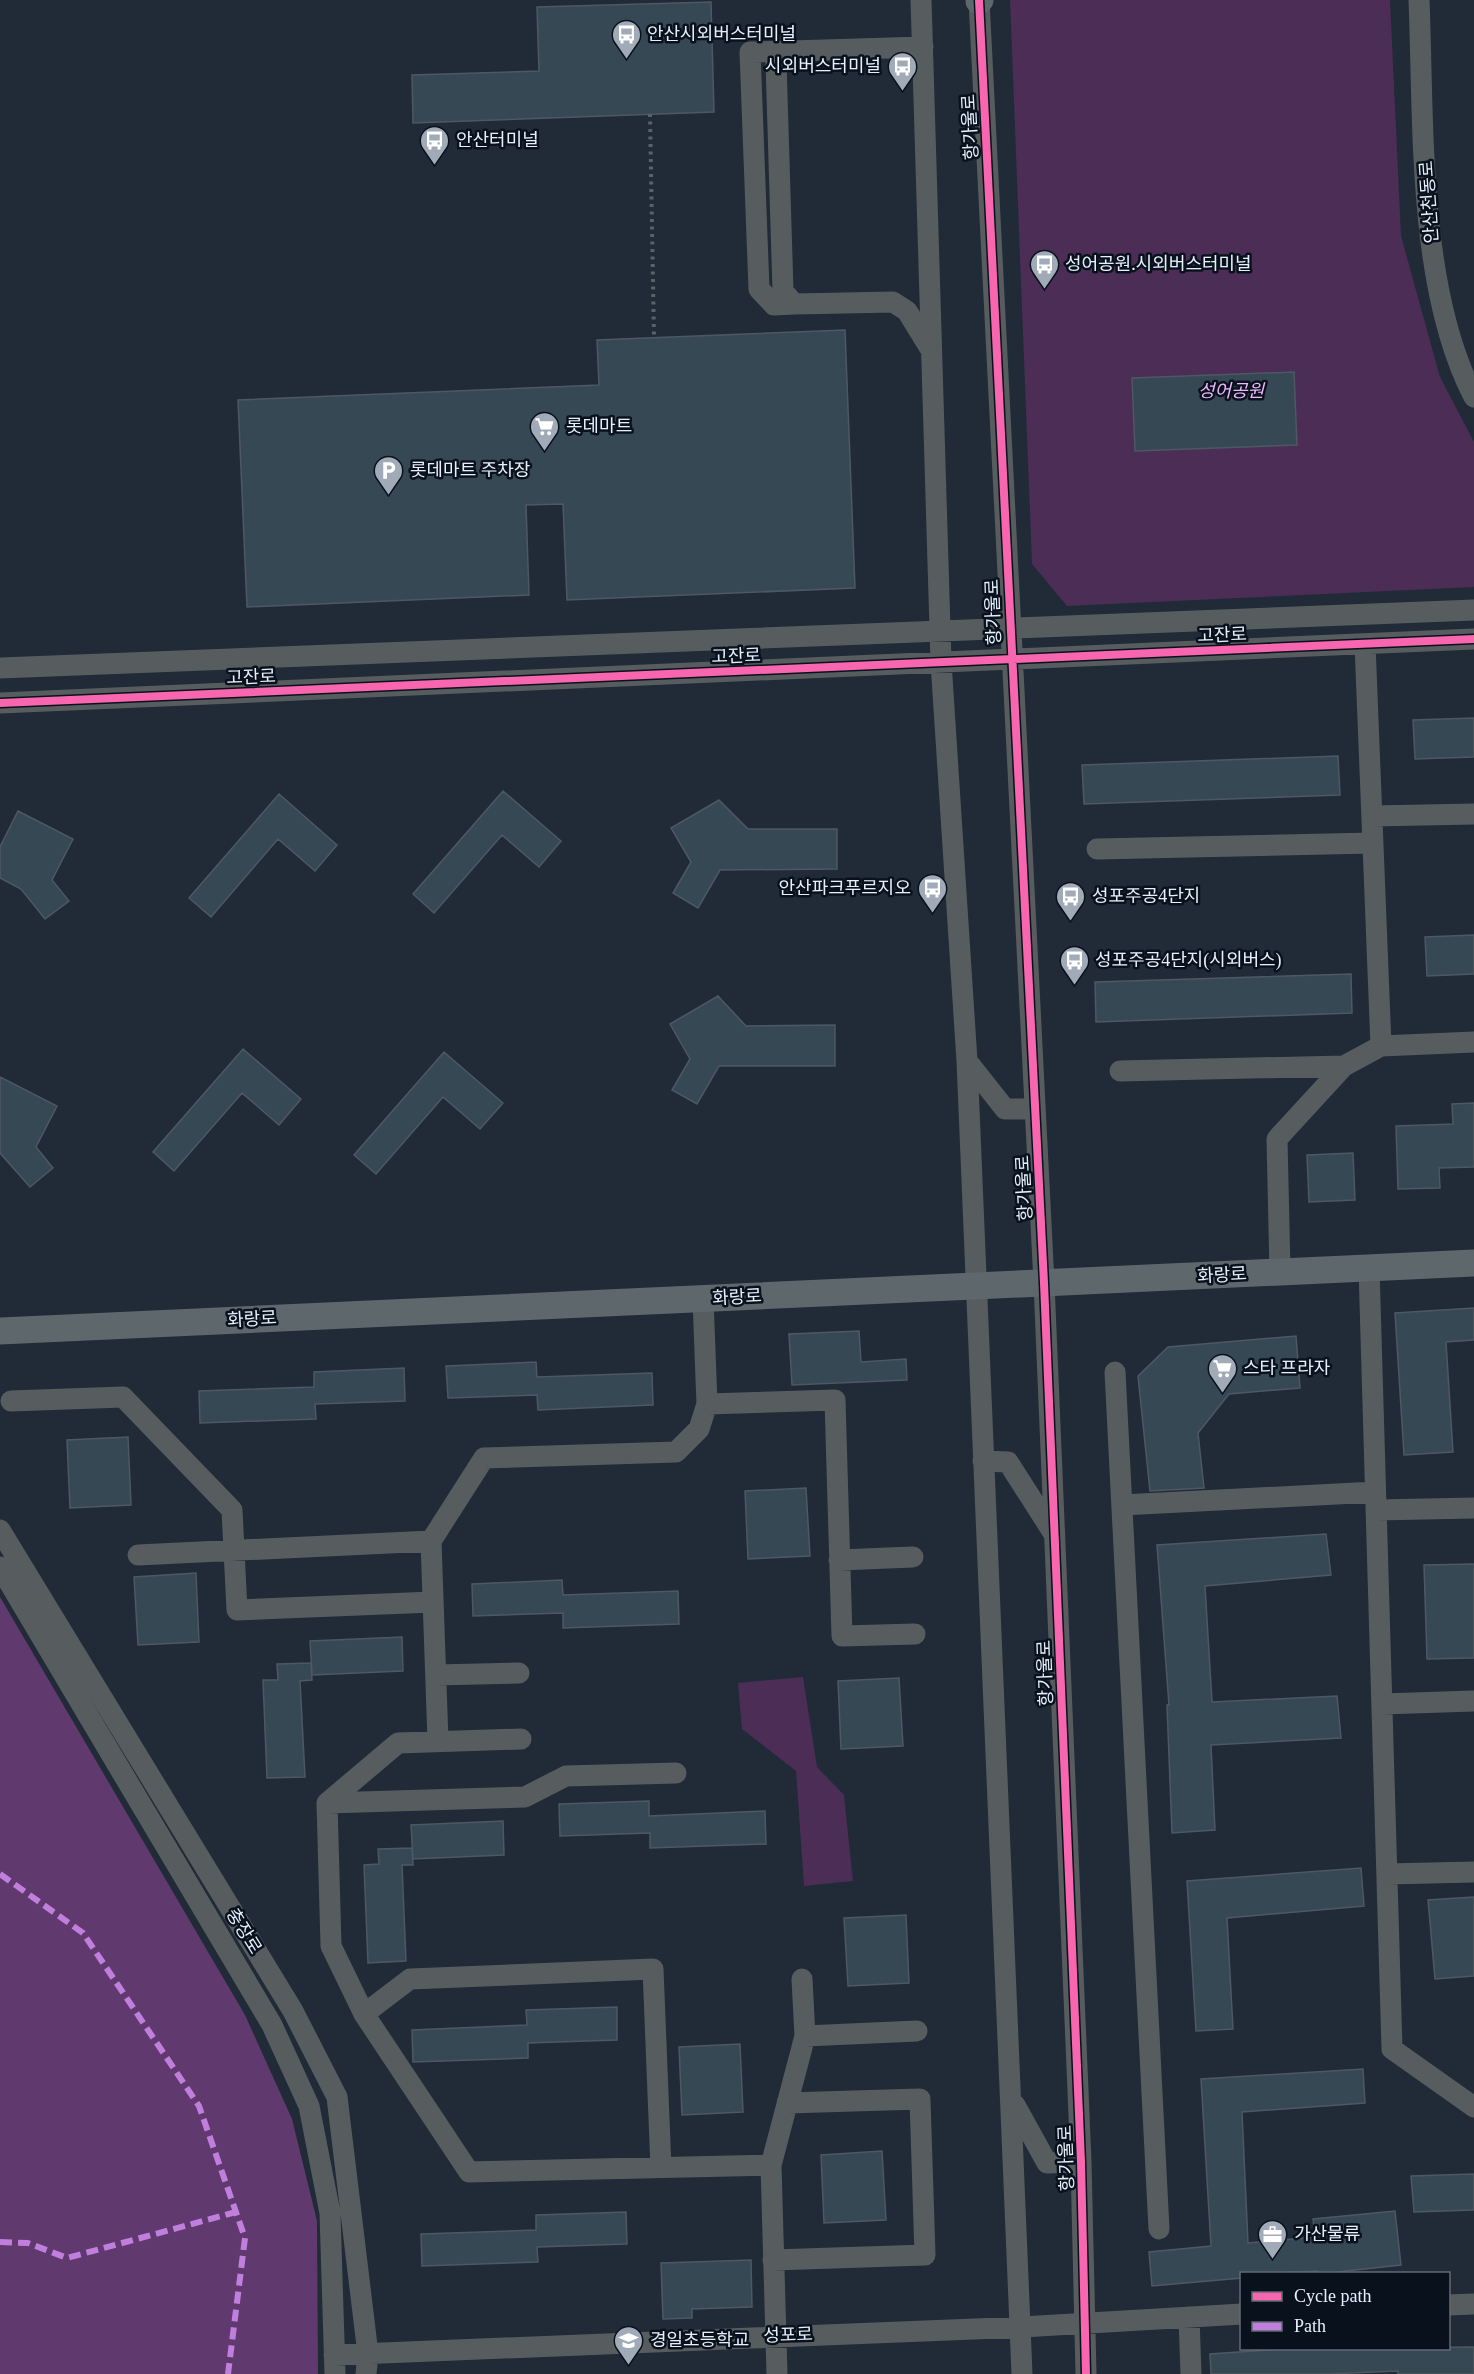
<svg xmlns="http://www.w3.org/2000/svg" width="1474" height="2374" font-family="'Times New Roman','Noto Sans KR',serif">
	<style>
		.green { fill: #4b2d56 }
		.forest { fill: #603a6f }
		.building { fill: #374855; stroke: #4e5862; stroke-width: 1.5 }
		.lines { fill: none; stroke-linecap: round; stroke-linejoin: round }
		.path { stroke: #5b6267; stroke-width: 4; stroke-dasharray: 3 4.5; stroke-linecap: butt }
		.minor { stroke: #575d5f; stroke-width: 21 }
		.major { stroke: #5d676c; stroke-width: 27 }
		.quiet { stroke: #c07fdc; stroke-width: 6; stroke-dasharray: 12 6; stroke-linecap: butt }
		.cycleway-casing { stroke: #09111c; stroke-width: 11 }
		.cycleway { stroke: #f766af; stroke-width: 8 }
		.labels { text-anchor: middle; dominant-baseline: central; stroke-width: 5; stroke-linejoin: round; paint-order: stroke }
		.poi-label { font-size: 18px; fill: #e6f0fd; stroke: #09111c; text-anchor: start }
		.street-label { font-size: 18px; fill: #e6f0fd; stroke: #09111c }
		.park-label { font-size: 18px; font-style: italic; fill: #eeb8fe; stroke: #09111c }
	</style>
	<rect width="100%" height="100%" fill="#212a37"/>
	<path class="green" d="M1010,0h380l11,236 39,141 34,65v145l-407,19 -35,-42z
		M803,1677l14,90 27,28 9,86 -49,5 -8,-115 -54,-42 -4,-46z"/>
	<path class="forest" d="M0,1597l245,418 47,104 25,102 1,153h-318z"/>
	<path class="building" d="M711,2l3,110 -301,11 -1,-48 127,-4 -2,-64z
		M845,330l10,258 -288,12 -4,-96 -37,1 3,90 -282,12 -9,-207 361,-15 -2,-45z
		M1294,372l3,73 -162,6 -3,-73z
		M1474,718v39l-59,2 -2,-39z
		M1338,756l2,39 -256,9 -2,-39z
		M503,791l58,50 -22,26 -37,-32 -68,78 -21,-19z
		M279,794l58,51 -22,26 -37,-32 -67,78 -22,-19z
		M719,800l29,29h89v40l-117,1 -22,38 -25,-15 18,-31 -20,-34z
		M18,811l55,28 -21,41 17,21 -24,18 -24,-30 -21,-11v-31z
		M1474,935v39l-47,2 -2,-39z
		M1351,974l1,39 -256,9 -1,-40z
		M718,996l28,30 89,-1v41h-116l-22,38 -25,-14 18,-31 -20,-35z
		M243,1049l58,50 -22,26 -37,-32 -68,78 -21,-19z
		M444,1052l59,51 -23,26 -37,-32 -67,77 -22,-19z
		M0,1077l57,29 -21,41 17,21 -23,19 -30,-34z
		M1474,1103v64l-35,1 1,20 -42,1 -2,-63 57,-2 -1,-20z
		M1353,1153l2,47 -46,2 -2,-47z
		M1474,1308v32l-28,2 7,110 -49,3 -9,-142z
		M859,1331l2,31 45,-3 1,21 -115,5 -3,-51z
		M1296,1336l4,52 -71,6 -31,39 6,55 -54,3 -12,-115 30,-29z
		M536,1362l1,15 115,-4 1,32 -115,5 -1,-15 -89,3 -2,-32z
		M404,1368l1,33 -90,3 1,15 -116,4 -1,-32 115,-4v-15z
		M128,1437l3,68 -61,3 -3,-68z
		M806,1488l4,68 -62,3 -3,-68z
		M1326,1534l5,41 -126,11 7,116 125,-6 4,42 -130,7 4,85 -43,3 -5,-128h2l-12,-160z
		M1474,1564v94l-47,1 -3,-94z
		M196,1573l3,69 -61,3 -4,-68z
		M562,1580l1,15 115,-4 1,33 -116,4v-15l-90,3 -1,-32z
		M402,1637l1,34 -91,4 -2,-34z
		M311,1663l1,17 -12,1 5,96 -38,1 -4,-98h15l-1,-16z
		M899,1678l4,68 -62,3 -3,-68z
		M649,1801v15l116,-5 1,33 -116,4v-15l-90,3 -1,-32z
		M503,1821l1,34 -91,4 -2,-34z
		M412,1848l1,17h-11l4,96 -38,2 -4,-98 15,-1 -1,-15z
		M1361,1868l3,38 -137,12 6,111 -37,2 -9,-150z
		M1474,1897v79l-39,3 -7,-79z
		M906,1915l3,68 -61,3 -4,-68z
		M617,2007v33l-89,3v15l-115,4 -1,-32 115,-5 -1,-15z
		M740,2044l3,68 -61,3 -3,-68z
		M1363,2069l2,34 -123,9 6,131 67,-6 -2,-18 82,-8 6,54 -82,9 -1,-3 -76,3v4l-90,8 -3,-34 62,-6 -10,-167z
		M882,2151l4,69 -62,3 -3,-68z
		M1474,2174v36l-60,2 -3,-36z
		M626,2212l1,32 -90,3 1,15 -116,4 -1,-32 115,-4v-15z
		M751,2260l1,47 -60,2v9l-29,1 -2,-56z
		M1474,2347v27h-76v-3l-70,3h-117l-1,-20 71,-5z"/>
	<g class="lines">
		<path class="path" d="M650,114l4,224"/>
		<path class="minor" d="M921,0l20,662 26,399 55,1313
			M979,0l65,1283 37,879 5,212
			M1419,0c5,122 -2,288 55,397
			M923,47l-132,4 -15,11 7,229 11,13 99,-2 14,9 24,39
			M791,51l-41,1 9,237 15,16 20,-1
			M1365,644l16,402 93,-4
			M0,668l1474,-58
			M0,703l1474,-64
			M1372,816l102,-2
			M1097,849l276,-6
			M967,1061l38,48h29
			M1120,1071l224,-5
			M1369,1268l23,781 82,58
			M1280,1272l-3,-133 67,-73 37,-20
			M1115,1372l44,857
			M11,1401l112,-4 109,113 5,100 196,-8
			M707,1404l128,-4 7,236 73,-2
			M983,1461l25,1 46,72
			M1122,1505l253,-13
			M1376,1510l98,-2
			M0,1530l293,481 44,86 31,257 -2,20
			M138,1555l293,-14
			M839,1560l74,-3
			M0,1567l272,458 37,81 21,107 5,161
			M436,1675l83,-2
			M1382,1704l92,-3
			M438,1741l-7,-200 53,-83 192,-6 23,-23 8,-25 -4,-105
			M676,1773l-110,3 -41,21 -198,6 4,143 33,68 105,158 302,-7
			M327,1803l71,-60 123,-4
			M1387,1874l87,-2
			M364,2014l46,-35 243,-10 8,199
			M805,2036l112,-5
			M1015,2105l32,58 34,-1
			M773,2260l152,-5 -5,-156 -133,4
			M1448,2305l26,-1
			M1189,2317l2,57
			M334,2355l688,-28 220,-13
			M777,2374l-6,-209 34,-129 -3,-57"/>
		<path class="major" d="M979,1l1,-1
			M0,1331l1474,-68"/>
		<path class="quiet" d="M0,1874l83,59 116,173 46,132 -17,136
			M0,2242l28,1 39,15 169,-46"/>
		<defs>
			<path id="cycleway" d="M979,0l65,1283 37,879 5,212
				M0,703l1474,-64"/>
		</defs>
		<use href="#cycleway" class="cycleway-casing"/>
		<use href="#cycleway" class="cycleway"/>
	</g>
	<defs>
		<symbol id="bus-pin" viewBox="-11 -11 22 30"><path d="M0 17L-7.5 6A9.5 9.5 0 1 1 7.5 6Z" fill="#a1abb8" stroke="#09111c"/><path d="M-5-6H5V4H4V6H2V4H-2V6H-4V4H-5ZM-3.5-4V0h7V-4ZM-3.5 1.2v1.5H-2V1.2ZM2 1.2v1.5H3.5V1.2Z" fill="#fff"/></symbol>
		<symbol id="supermarket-pin" viewBox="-11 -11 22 30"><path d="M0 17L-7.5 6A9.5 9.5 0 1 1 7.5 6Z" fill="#a1abb8" stroke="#09111c"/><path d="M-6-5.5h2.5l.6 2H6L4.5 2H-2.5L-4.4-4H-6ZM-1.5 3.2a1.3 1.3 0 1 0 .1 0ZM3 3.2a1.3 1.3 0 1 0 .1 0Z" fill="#fff"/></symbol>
		<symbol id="parking-pin" viewBox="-11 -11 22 30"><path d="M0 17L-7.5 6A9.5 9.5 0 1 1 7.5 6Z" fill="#a1abb8" stroke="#09111c"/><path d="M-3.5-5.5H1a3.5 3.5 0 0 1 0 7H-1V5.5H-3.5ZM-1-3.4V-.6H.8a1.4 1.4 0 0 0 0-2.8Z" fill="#fff"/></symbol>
		<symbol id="office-pin" viewBox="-11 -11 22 30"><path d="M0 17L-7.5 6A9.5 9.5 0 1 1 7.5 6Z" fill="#a1abb8" stroke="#09111c"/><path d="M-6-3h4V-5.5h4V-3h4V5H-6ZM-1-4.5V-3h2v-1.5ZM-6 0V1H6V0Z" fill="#fff"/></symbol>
		<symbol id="school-pin" viewBox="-11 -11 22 30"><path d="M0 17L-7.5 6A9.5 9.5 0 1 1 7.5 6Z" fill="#a1abb8" stroke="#09111c"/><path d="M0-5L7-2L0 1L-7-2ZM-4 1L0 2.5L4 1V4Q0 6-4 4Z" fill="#fff"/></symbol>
	</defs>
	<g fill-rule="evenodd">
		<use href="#bus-pin" x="610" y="18" width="33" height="45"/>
		<use href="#bus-pin" x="886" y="50" width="33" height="45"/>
		<use href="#bus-pin" x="418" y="124" width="33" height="45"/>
		<use href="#bus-pin" x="1028" y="248" width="33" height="45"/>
		<use href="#supermarket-pin" x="528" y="410" width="33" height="45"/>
		<use href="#parking-pin" x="372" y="454" width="33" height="45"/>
		<use href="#bus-pin" x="916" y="872" width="33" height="45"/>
		<use href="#bus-pin" x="1054" y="880" width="33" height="45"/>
		<use href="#bus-pin" x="1058" y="944" width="33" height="45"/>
		<use href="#supermarket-pin" x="1206" y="1352" width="33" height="45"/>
		<use href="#office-pin" x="1256" y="2218" width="33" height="45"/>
		<use href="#school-pin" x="612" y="2324" width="33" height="45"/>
	</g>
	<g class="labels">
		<g class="poi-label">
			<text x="647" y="34">안산시외버스터미널</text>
			<text x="881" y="66" text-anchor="end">시외버스터미널</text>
			<text x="456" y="140">안산터미널</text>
			<text x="1065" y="264">성어공원.시외버스터미널</text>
			<text x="566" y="426">롯데마트</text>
			<text x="410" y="470">롯데마트 주차장</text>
			<text x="911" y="888" text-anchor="end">안산파크푸르지오</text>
			<text x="1092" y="896">성포주공4단지</text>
			<text x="1095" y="960">성포주공4단지(시외버스)</text>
			<text x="1243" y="1368">스타 프라자</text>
			<text x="1294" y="2234">가산물류</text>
			<text x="650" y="2340">경일초등학교</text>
		</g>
		<g class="street-label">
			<text transform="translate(970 127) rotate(-93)">항가울로</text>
			<text transform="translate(1429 202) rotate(-94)">안산천동로</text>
			<text transform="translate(993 612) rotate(-92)">항가울로</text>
			<text transform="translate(1222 635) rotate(-2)">고잔로</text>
			<text transform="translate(736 656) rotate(-2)">고잔로</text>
			<text transform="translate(251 677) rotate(-2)">고잔로</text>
			<text transform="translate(1024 1188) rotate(-93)">항가울로</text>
			<text transform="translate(1222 1275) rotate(-3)">화랑로</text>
			<text transform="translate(737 1297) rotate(-3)">화랑로</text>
			<text transform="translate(252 1319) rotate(-3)">화랑로</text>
			<text transform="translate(1045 1673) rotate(-92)">항가울로</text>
			<text transform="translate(244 1931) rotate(58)">충장로</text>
			<text transform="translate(1066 2158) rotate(-92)">항가울로</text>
			<text transform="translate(788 2335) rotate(-2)">성포로</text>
		</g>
		<g class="park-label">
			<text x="1231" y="391">성어공원</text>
		</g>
	</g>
	<rect x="1240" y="2272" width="210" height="78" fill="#09111c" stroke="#616a76" stroke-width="1.5"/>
	<rect x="1252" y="2292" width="30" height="9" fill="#f766af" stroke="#616a76" stroke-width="1.5"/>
	<text x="1294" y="2302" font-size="18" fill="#e6f0fd">Cycle path</text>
	<rect x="1252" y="2322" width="30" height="9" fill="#c07fdc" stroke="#616a76" stroke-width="1.5"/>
	<text x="1294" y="2332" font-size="18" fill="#e6f0fd">Path</text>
</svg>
